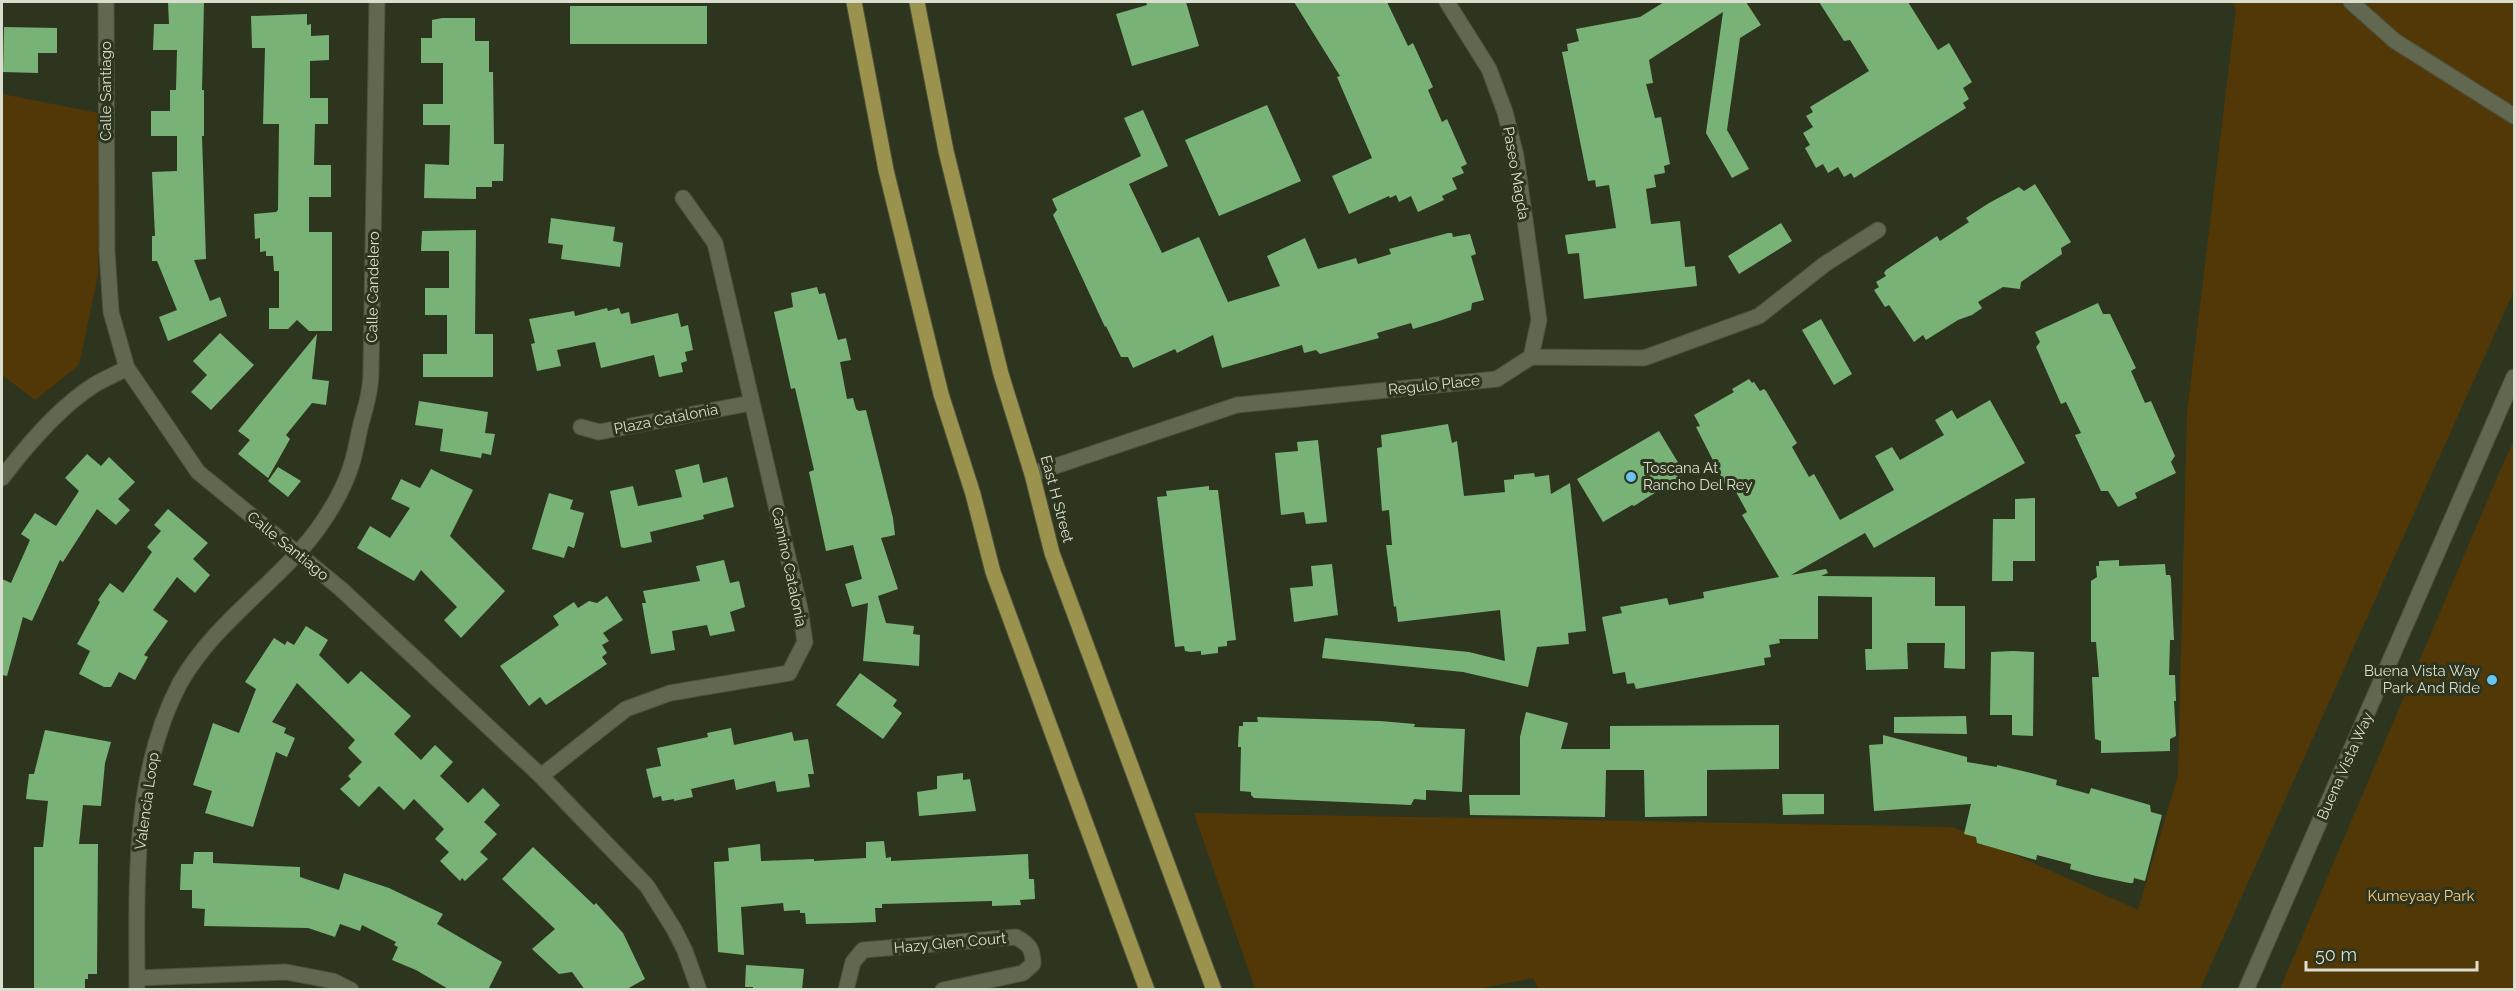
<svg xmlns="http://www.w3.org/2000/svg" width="2516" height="991" font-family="Raleway,sans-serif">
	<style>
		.green { fill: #533807 }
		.building { fill: #79b277 }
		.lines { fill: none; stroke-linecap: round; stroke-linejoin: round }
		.minor-casing { stroke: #4d523e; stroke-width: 17 }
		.tertiary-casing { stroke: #4d523e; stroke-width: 17 }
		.primary-casing { stroke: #4d523e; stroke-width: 17 }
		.minor { stroke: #61684f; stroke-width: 15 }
		.tertiary { stroke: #61684f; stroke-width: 15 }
		.primary { stroke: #9b924d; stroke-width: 15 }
		.poi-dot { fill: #6ac3f1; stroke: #2e351e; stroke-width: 2 }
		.labels { text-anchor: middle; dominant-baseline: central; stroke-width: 6; stroke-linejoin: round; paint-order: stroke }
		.street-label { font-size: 15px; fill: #d9decf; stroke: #2e351e }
		.poi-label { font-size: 15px; fill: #d9decf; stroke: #2e351e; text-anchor: start }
		.park-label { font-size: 15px; fill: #fccb83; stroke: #2e351e }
	</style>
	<rect width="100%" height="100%" fill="#2e351e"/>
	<path class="green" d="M2232,2h282v289l-314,698 -661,1 -6,-12 -60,12 -218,-1 -61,-176 759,14 185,83 40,-134 9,-363 49,-404z
		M2,94l96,19v162l-19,90 -44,35 -33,-25z
		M2514,440v549h-234l220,-518z"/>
	<path class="building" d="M168,2h36l-2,88h2v46h-2l4,123 -12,1 16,41 10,-4 7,19 -59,25 -9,-24 18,-7 -20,-49h-5v-25h3l-3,-64 25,-1v-35h-26v-25h19v-21h6l1,-40h-24l1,-26h15z
		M1146,2h40l13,44 -67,20 -16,-52 31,-9z
		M1294,2h93l21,44 5,-3 20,44 -5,3 14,32 5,-3 20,45 -6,3 3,6 -12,5 5,11 -15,7 2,4 -26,12 -7,-16 -12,6 -3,-7 -6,3 -1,-2 -40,18 -17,-38 40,-18 -35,-81 3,-1z
		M1664,2h82l15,23 -21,13 -13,92 22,39 -17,9 -26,-45 17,-121 -74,48 4,23 -7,1 9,34 6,-1 9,47 -6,2 1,7 -11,2 2,12 -10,2 5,35 29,-3 5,46 10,-1 2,20 -113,13 -5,-46 -11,1 -3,-19 51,-7 -7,-43 -13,2 -1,-7 -7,1 -26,-129 6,-1 -1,-7 12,-3 -3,-12 64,-12z
		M1819,2h89l30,48 11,-7 23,39 -9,6 6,11 -6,4 3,5 -112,70 -3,-5 -7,4 -6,-10 -10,6 -5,-9 -7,4 -11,-20 5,-3 -7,-12 10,-6 -7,-11 7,-4 -3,-5 59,-36 -19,-31 -6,1z
		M570,6h137v38h-137z
		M307,14v11l4,-1v12l18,-1v25l-19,1v37h18v26h-13l-1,41h17v32h-22v35h23v99h-23l-12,-11 -9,9h-19v-21h10v-37h-5l-1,-15h-7v-5l-6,1v-14l-5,1 -1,-25 22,-2 2,-2 1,-86h-16l2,-76h-13l-1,-32z
		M442,18h33v23h14v31h4l1,72h10l-1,37h-11v6h-16v12l-52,-1 1,-34 24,1 1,-40h-27v-21h20v-41h-22v-25h11v-18z
		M4,27l53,1v25h-19v20l-35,-1z
		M1267,105l34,76 -82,35 -34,-76z
		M1143,110l25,56 -39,18 33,69 37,-16 29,65 52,-16 -13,-30 38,-18 13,31 38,-11 2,6 33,-10 -2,-5 59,-16h4l1,4 17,-3 6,20 -5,2 13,44 -12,3 -1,7 -32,11 -26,8 -2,-6 -34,10 2,5 -59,16 -4,-4 -12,3 -2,-8 -80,23 -9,-33 -36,18 -2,-4 -42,19 -5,-11h-7l-15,-31 -1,1 -52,-112 4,-5 -5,-11 89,-43 -17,-38z
		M2035,184l36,58 -10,6 1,6 -41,28 -1,7 -17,-2 -25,15 4,6 -10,7 -14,5 -32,20 -3,-5 -9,7 -25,-37 -4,2 -11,-17 5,-3 -3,-5 10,-6 -2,-3 2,-3 51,-34 3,5 29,-19 -3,-4 23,-15 30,-16 5,4z
		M551,218l64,9 -2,14 10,2 -3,24 -59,-8 2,-14 -15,-2z
		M1781,223l11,18 -53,33 -11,-18z
		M476,230l-1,104h18v43h-70v-23h24v-39h-22v-27h24v-37h-28l1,-20z
		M817,287l2,7 6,-1 13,47 8,-2 5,22 -11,2 7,37 6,-1 3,11 3,2 7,-1 27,108 2,17 -14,3 17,51 -20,7 8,27 28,3 -1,8 7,1 -1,31 -56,-5 5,-58 -16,4 -7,-23 17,-5 -9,-34 -27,6 -17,-79 5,-2 -19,-82 -4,1 -17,-77 19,-5 -2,-14z
		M2098,303l5,11h7l26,54 -5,3 14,32 6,-2 24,55 -4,6 5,11 -41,20 2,5 -19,9 -10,-16h-7l-26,-56 6,-2 -15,-31 -5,2 -25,-57 4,-5 -5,-10z
		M607,308l1,3 11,-3 2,6 8,-2 2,12 47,-11 3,14 7,-2 5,25 -8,2 2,9 -6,2 2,9 -24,5 -5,-22 -53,13 -6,-26 -38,8 4,16 -24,5 -6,-27 4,-1 -6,-24 45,-8 1,5z
		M1821,319l31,55 -18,11 -32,-55z
		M220,333l34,32 -43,45 -20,-18 16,-17 -14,-14z
		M317,334l-5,45 17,2 -3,24 -14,-2 -26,32 4,4 -22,39 -30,-24 12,-14 -12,-9z
		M1749,379l3,4 2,-1 6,9 4,-2 2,2 31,52 -5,4 17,30 5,-3 26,46 54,-30 -19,-34 17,-9 8,13 44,-25 -9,-15 17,-10 5,9 33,-19 35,63 -151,85 -9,-15 -74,42 35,-6 2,4 -7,3 114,1v29h30v63l-21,-1 1,-25h-38l1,26 -42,1 -1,-21h7v-52l-54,-1v43h-39l1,4 -11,2 2,12 -7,1 1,7 -129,24 -2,-6 -7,1 -2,-12 -12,2 -11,-57 20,-4 -2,-6 47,-9 2,7 35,-7 -1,-6 76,-15 -37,-62 5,-3 -17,-31 -5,3 -29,-57 4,-1 -6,-11 40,-23 -2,-3z
		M419,401l69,11 -3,21 10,1 -4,21 -9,-2 -1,5 -41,-7 3,-22 -28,-4z
		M1448,424l4,19 5,-2 7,55 41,-4 -1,-12 10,-1v-4l20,-2 1,4 14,-2 2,19 19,-11 16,148 -18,2 1,11 -32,3 -9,40 -65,-15 -141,-14 3,-20 144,14 36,9 -5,-51 -102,12 -2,-16 -2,1 -8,-62h6l-3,-35 -7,1 -5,-63 5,-1 -1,-12z
		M1659,431l26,43 -51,32 -2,-1 -29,17 -26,-43z
		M1318,440l9,82 -21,2 -2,-12 -23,3 -6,-62 23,-2 -1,-9z
		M87,454l14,12 8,-9 26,25 -17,17 12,11 -14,15 -19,-16 -34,53 -3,-2 -28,61 -9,-4 -16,59 -5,-1v-96l9,4 19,-43 -9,-6 14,-21 21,13 23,-35 -14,-13z
		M699,464l4,19 24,-6 7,30 -31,8 1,4 -54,13 2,10 -28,6 -3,-1 -11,-56 23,-5 5,20 44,-9 -7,-27z
		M278,467l23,14 -13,16 -20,-16z
		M431,469l42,21 -23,46 55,55 -44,47 -17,-18 13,-13 -36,-37 -7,11 -57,-33 13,-22 20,12 20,-30 -19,-9 10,-20 19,9z
		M1209,486v4h9l18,150 -9,1v5l-9,1v6l-17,2v-4l-10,1 -6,-1 -1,-5 -9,1 -18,-150 10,-1 -1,-5z
		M549,493l24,7 -3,9 14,4 -10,35 -6,-2 -4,12 -32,-9z
		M2035,498v63h-22v20h-21l1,-62h22v-20z
		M168,509l40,34 -15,16 17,16 -15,18 -18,-16 -24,33 15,11 -24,34 4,2 -13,23 -16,-8 -8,15h-7l-25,-13 11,-23 -13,-7 23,-42 -2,-2 12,-17 13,10 29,-41 -5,-5 14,-16 -7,-6z
		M724,560l6,23 9,-2 6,26 -15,5 5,19 -25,5 -3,-11 -35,6 3,19 -24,4 -9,-51h4l-3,-12 57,-10 -4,-15z
		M2119,560v6l46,-2 1,11h4l1,4 3,61h-4l-1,35h6l1,26h-2l2,35 -6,3v12l-69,2v-12l-6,-2 -3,-62h7l-3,-35h-5v-61l6,-4 -1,-11h3v-5z
		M1332,564l6,51 -44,7 -4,-34 23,-2 -2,-20z
		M607,596l16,24 -20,13 6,8 -7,4 5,8 -5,4 5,7 -61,41 -6,-8 -11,9 -29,-40 59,-41 -6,-9 21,-14 4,6 11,-7 8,2z
		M306,626l22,14 -9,15 29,29 13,-13 50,45 -17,18 27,26 14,-15 18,17 -13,14 28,27 15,-15 17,17 -16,17 13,12 -17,18 8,7 -23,22 -3,-3 -2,3 -20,-20 9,-9 -14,-13 9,-10 -30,-30 -10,11 -25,-24 -20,21 -19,-18 11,-10 -3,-3 14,-14 -14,-14 7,-8 -58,-57 -25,39 14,6 -2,5 11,5 -8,19 -11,-5 -23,75 -48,-14 7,-22 -19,-6 20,-62 26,10 17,-44 -11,-7 29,-44 11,7 2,-4 7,4z
		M2013,651l21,1 -1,84 -21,-1v-20h-22l1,-63z
		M860,673l37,27 -4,6 9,7 -19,26 -47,-34z
		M1526,712l42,11 -7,26h49v-23l169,-1v44l-72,1v46l-62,1 -1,-47h-38l-1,47 -135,-2 -1,-20h51v-58z
		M1966,716l1,18 -73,-1v-16z
		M1257,717l123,4 35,3 -1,3 51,2 -3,63 -36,-2v10l-12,-1 -3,6 -157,-7 -3,-3v-3l-11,-1 1,-44h-3l1,-21h4v-4h15z
		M731,728l3,17 58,-13 2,9 14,-2 6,35h-6l2,13 -33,5 -2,-11 -39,9 -2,-11 -43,10 2,8 -19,4v-2l-12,2 -1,-5 -8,2 -7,-29 15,-3 -4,-18 51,-11 -1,-4z
		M45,730l66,12 -6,21 -4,43 -18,-1 -4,39h19l-1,130h-9v5h-3v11h-51v-143h9l5,-46 -22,-2 3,-25h5z
		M1883,735l84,22v5l30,5v-2l34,8 26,7 -1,5 33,9 2,-6 59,17 1,7 11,3 -17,66 -11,-3 -1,5h-4l-33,-7 -26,-7 1,-5 -34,-9 -1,5 -59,-17 -1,-6 -12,-3 7,-30 -97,7 -5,-66 14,-1z
		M963,773v7l7,-1 6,32 -57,5 -2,-24 20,-3v-13z
		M1782,794h42v20l-41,1z
		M884,841l2,17 5,-1v4l137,-7 1,25h5l1,20 -15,1 1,5 -29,1v-5l-110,3v4h-7l1,14 -26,1 -44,1 -1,-11h-5v-3l-16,1 -1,-8 -42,4 3,48 -26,-3 -4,-90 15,-1 -1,-13 32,-4 1,17 53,-2v2l52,-3v-16z
		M533,847l61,58 2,-2 27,30 22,46 -20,11h-40l-13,-18 -13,2 -27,-25 23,-20 -53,-50z
		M194,852h19v11l87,4v10l39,13 5,-17 45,15 54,26 -6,10 65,38 -14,28h-38l-34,-20 -24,-10 6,-13 -4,-2 2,-3 -34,-17 -2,6 -20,-7 -5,13 -27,-9 -104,-2 1,-17 -13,-1v-18h-12l1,-26h12z
		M746,965l58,4 -2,21h-49v-3h-8z"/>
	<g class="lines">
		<defs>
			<path id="minor" d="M1447,2l42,67 16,43 11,44 23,164 -8,37
				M581,427l18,5 152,-29
				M1032,474l205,-69 260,-26 34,-22 113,1 115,-42 66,-52 53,-34
				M2,478c25,-33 56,-70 92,-93 10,-6 22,-11 33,-17
				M541,776l85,-67 44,-16 119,-20 16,-31 -5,-33 -85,-366 -32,-45
				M137,978l149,-6 47,9 18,9
				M137,990c0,-102 -6,-215 43,-307 29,-51 76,-85 115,-127 21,-21 44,-56 54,-84 6,-15 8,-32 12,-48 5,-18 10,-35 10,-53l6,-369
				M846,990l7,-28 10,-12 153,-13c13,7 17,12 17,27l-10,9 -80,17"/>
			<path id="tertiary" d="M106,2l1,249 4,61 16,56 71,104 143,117 200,187 106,110 27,43 11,22 14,39
				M2351,2l44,39 119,75
				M2246,990l268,-613"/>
			<path id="primary" d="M854,2l32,168 55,224 32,100 20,78 154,418
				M917,2l29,149 55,223 31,100 20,79 162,437"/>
		</defs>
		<use href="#minor" class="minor-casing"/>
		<use href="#tertiary" class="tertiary-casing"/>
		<use href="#primary" class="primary-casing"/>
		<use href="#minor" class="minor"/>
		<use href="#tertiary" class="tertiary"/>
		<use href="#primary" class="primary"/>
	</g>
	<g class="poi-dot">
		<circle cx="1631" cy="477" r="6"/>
		<circle cx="2492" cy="680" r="6"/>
	</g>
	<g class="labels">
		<g class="street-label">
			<text transform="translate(106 91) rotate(-90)">Calle Santiago</text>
			<text transform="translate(1516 173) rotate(80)">Paseo Magda</text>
			<text transform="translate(373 287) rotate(-89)">Calle Candelero</text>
			<text transform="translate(1434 385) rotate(-6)">Regulo Place</text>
			<text transform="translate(666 419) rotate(-11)">Plaza Catalonia</text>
			<text transform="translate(1057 499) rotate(75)">East H Street</text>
			<text transform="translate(288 546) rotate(39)">Calle Santiago</text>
			<text transform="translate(789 567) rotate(78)">Camino Catalonia</text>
			<text transform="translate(2345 766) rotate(-66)">Buena Vista Way</text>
			<text transform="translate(147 801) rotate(-82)">Valencia Loop</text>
			<text transform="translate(950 943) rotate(-5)">Hazy Glen Court</text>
		</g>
		<g class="poi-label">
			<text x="1643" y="468">Toscana At<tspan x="1643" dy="17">Rancho Del Rey</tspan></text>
			<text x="2480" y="671" text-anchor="end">Buena Vista Way<tspan x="2480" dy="17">Park And Ride</tspan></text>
		</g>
		<g class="park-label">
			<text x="2421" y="896">Kumeyaay Park</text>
		</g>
	</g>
	<rect width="2516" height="991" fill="none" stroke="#d9decf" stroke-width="6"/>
	<path d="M2306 961v9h171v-9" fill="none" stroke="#d9decf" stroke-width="3"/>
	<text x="2315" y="961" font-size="18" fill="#d9decf" stroke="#2e351e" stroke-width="4.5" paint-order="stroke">50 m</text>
</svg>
